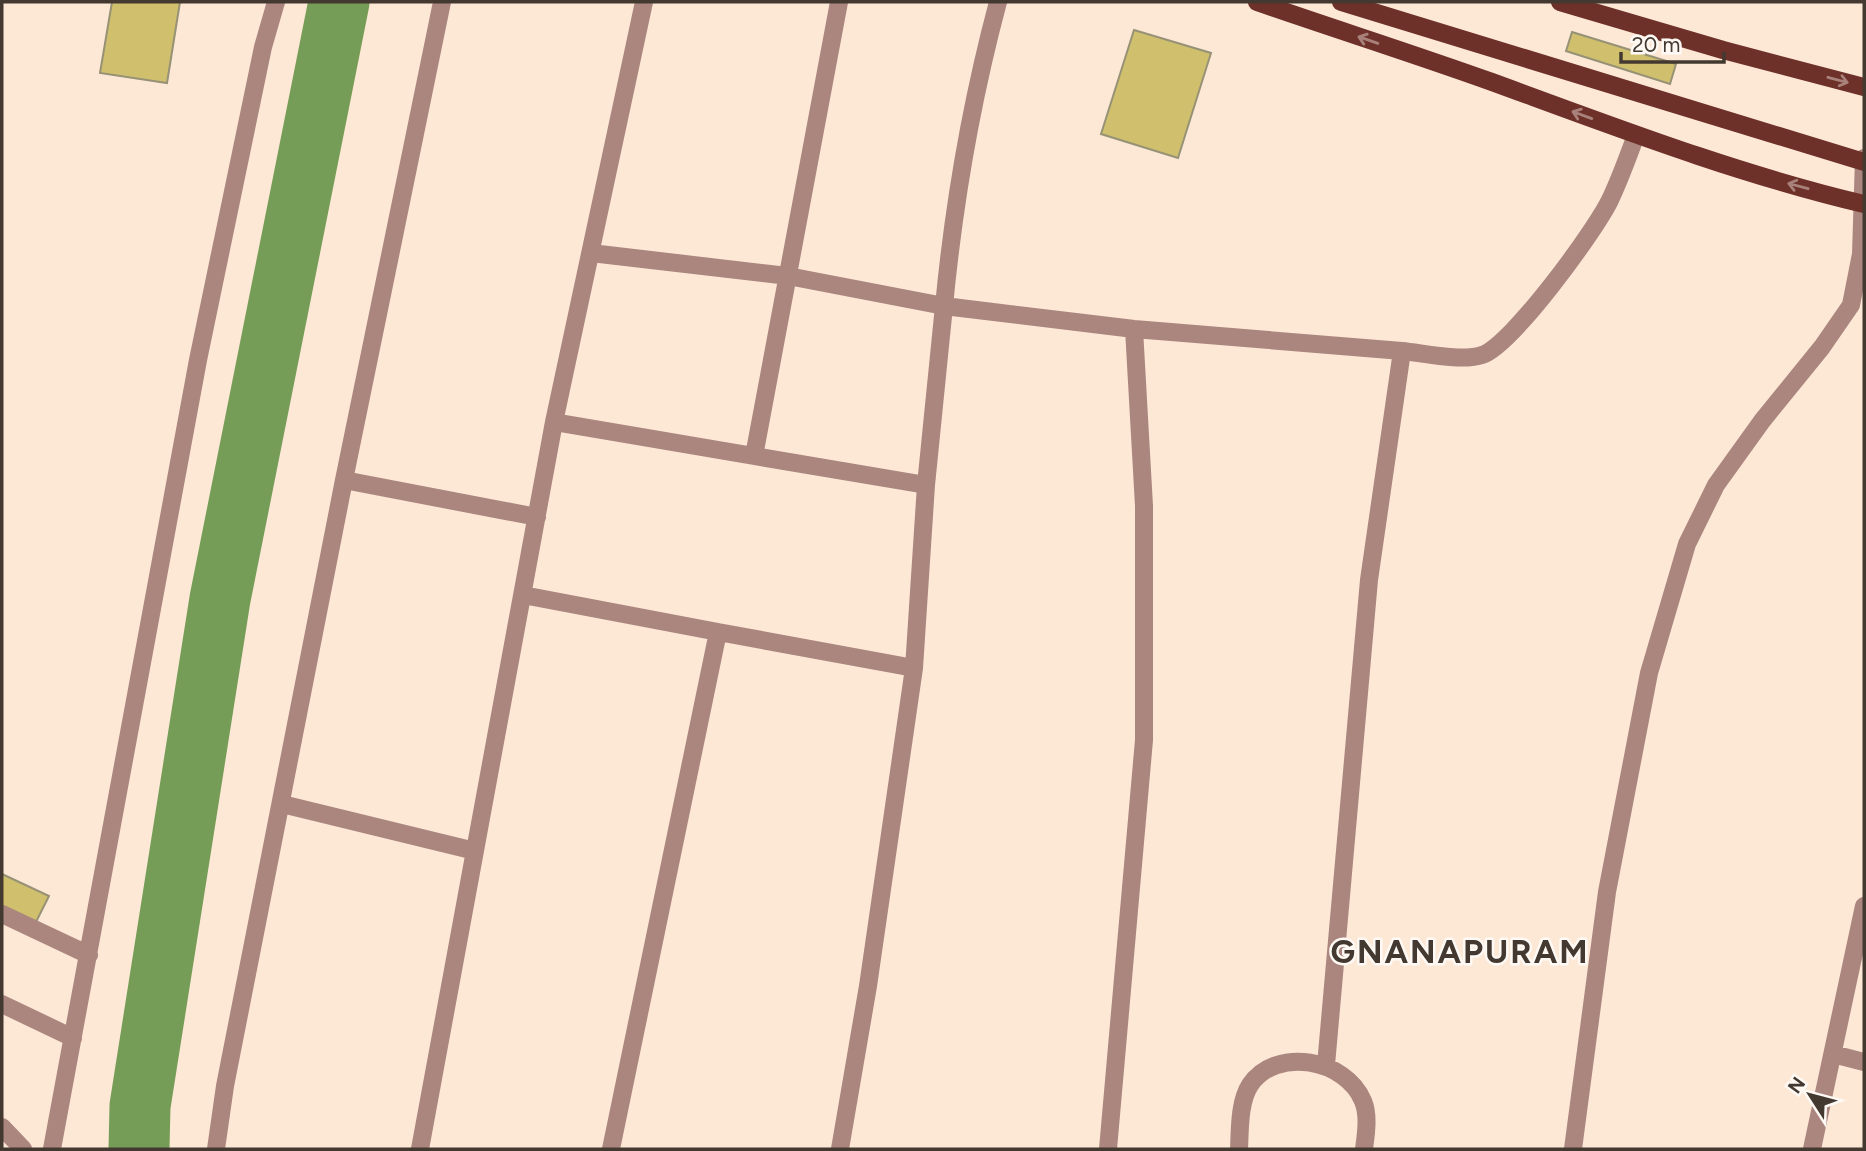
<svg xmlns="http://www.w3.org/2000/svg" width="1866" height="1151" font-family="Figtree,sans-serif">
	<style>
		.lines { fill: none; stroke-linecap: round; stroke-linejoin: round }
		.river { stroke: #769d58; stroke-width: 61 }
		.building { fill: #d0c06d; stroke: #979275; stroke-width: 2 }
		.minor { stroke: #ab867f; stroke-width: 18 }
		.major { stroke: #6e3129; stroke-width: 18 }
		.oneway { stroke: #a8817a }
		.labels { text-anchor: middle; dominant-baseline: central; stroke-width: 5; stroke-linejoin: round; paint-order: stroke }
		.district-label { font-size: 33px; font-weight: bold; letter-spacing: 2px; fill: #433930; stroke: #fef9f4 }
	</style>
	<rect width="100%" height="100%" fill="#fde8d6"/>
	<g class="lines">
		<path class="river" d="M139,1149l1,-43 80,-507 119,-597"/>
	</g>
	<path class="building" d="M112,2h68l-13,81 -67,-10z
		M1134,30l77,23 -33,105 -77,-24z
		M1572,32l104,32 -6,20 -104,-33z
		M2,874l47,22 -14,28 -33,-15z"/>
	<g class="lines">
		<path class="minor" d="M591,253l197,23 156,30c10,-105 27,-203 54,-304
			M1402,351c21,2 60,11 80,4 30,-10 113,-124 128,-155 10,-21 18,-43 26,-65
			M554,422l200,34 85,-454
			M754,456l172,29 18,-179 190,23 268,22 -33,229 -43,485
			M344,480l193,37
			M523,595l195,37 -107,517
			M718,632l196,36 -46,318 -28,163
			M914,668l12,-183
			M282,804l193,47
			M2,914l87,41
			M2,1004l71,34
			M1833,1054l31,8
			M2,1127l21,22
			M52,1149l146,-789 65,-313 13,-45
			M216,1149l9,-63 119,-606 98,-478
			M420,1149l134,-727 90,-420
			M1108,1149l36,-409v-234l-10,-177
			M1239,1149c1,-19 0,-47 11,-64 26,-39 96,-26 113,16 6,14 3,33 1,48
			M1573,1149l34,-257 42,-219 38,-129 29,-59 46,-64 60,-74 29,-42 10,-51 3,-96
			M1812,1149l52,-243"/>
		<path class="major" d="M1257,2c78,27 157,52 235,80 123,45 245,92 372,122
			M1341,2l523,160
			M1560,2l163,48 141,37"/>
	</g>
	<defs><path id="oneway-shaft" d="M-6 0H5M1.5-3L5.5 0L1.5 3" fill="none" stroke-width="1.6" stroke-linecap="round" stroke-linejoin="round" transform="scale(1.75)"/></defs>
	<g class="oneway">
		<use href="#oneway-shaft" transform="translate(1368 40) rotate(-161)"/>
		<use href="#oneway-shaft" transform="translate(1838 80) rotate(15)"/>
		<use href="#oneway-shaft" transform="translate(1582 115) rotate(-160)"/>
		<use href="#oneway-shaft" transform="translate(1798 186) rotate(-165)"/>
	</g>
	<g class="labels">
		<g class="district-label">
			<text x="1460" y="951">GNANAPURAM</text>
		</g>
	</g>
	<rect width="1866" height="1151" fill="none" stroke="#433930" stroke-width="7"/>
	<g transform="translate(1810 1095) rotate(306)" stroke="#fef9f4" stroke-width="5" paint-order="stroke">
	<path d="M0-5L12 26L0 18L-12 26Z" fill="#433930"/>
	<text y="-10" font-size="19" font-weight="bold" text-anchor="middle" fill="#433930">N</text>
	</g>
	<path d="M1621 52v10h103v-10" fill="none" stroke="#433930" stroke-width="3.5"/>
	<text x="1632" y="52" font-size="21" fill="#433930" stroke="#fef9f4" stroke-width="5" paint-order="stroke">20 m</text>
</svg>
